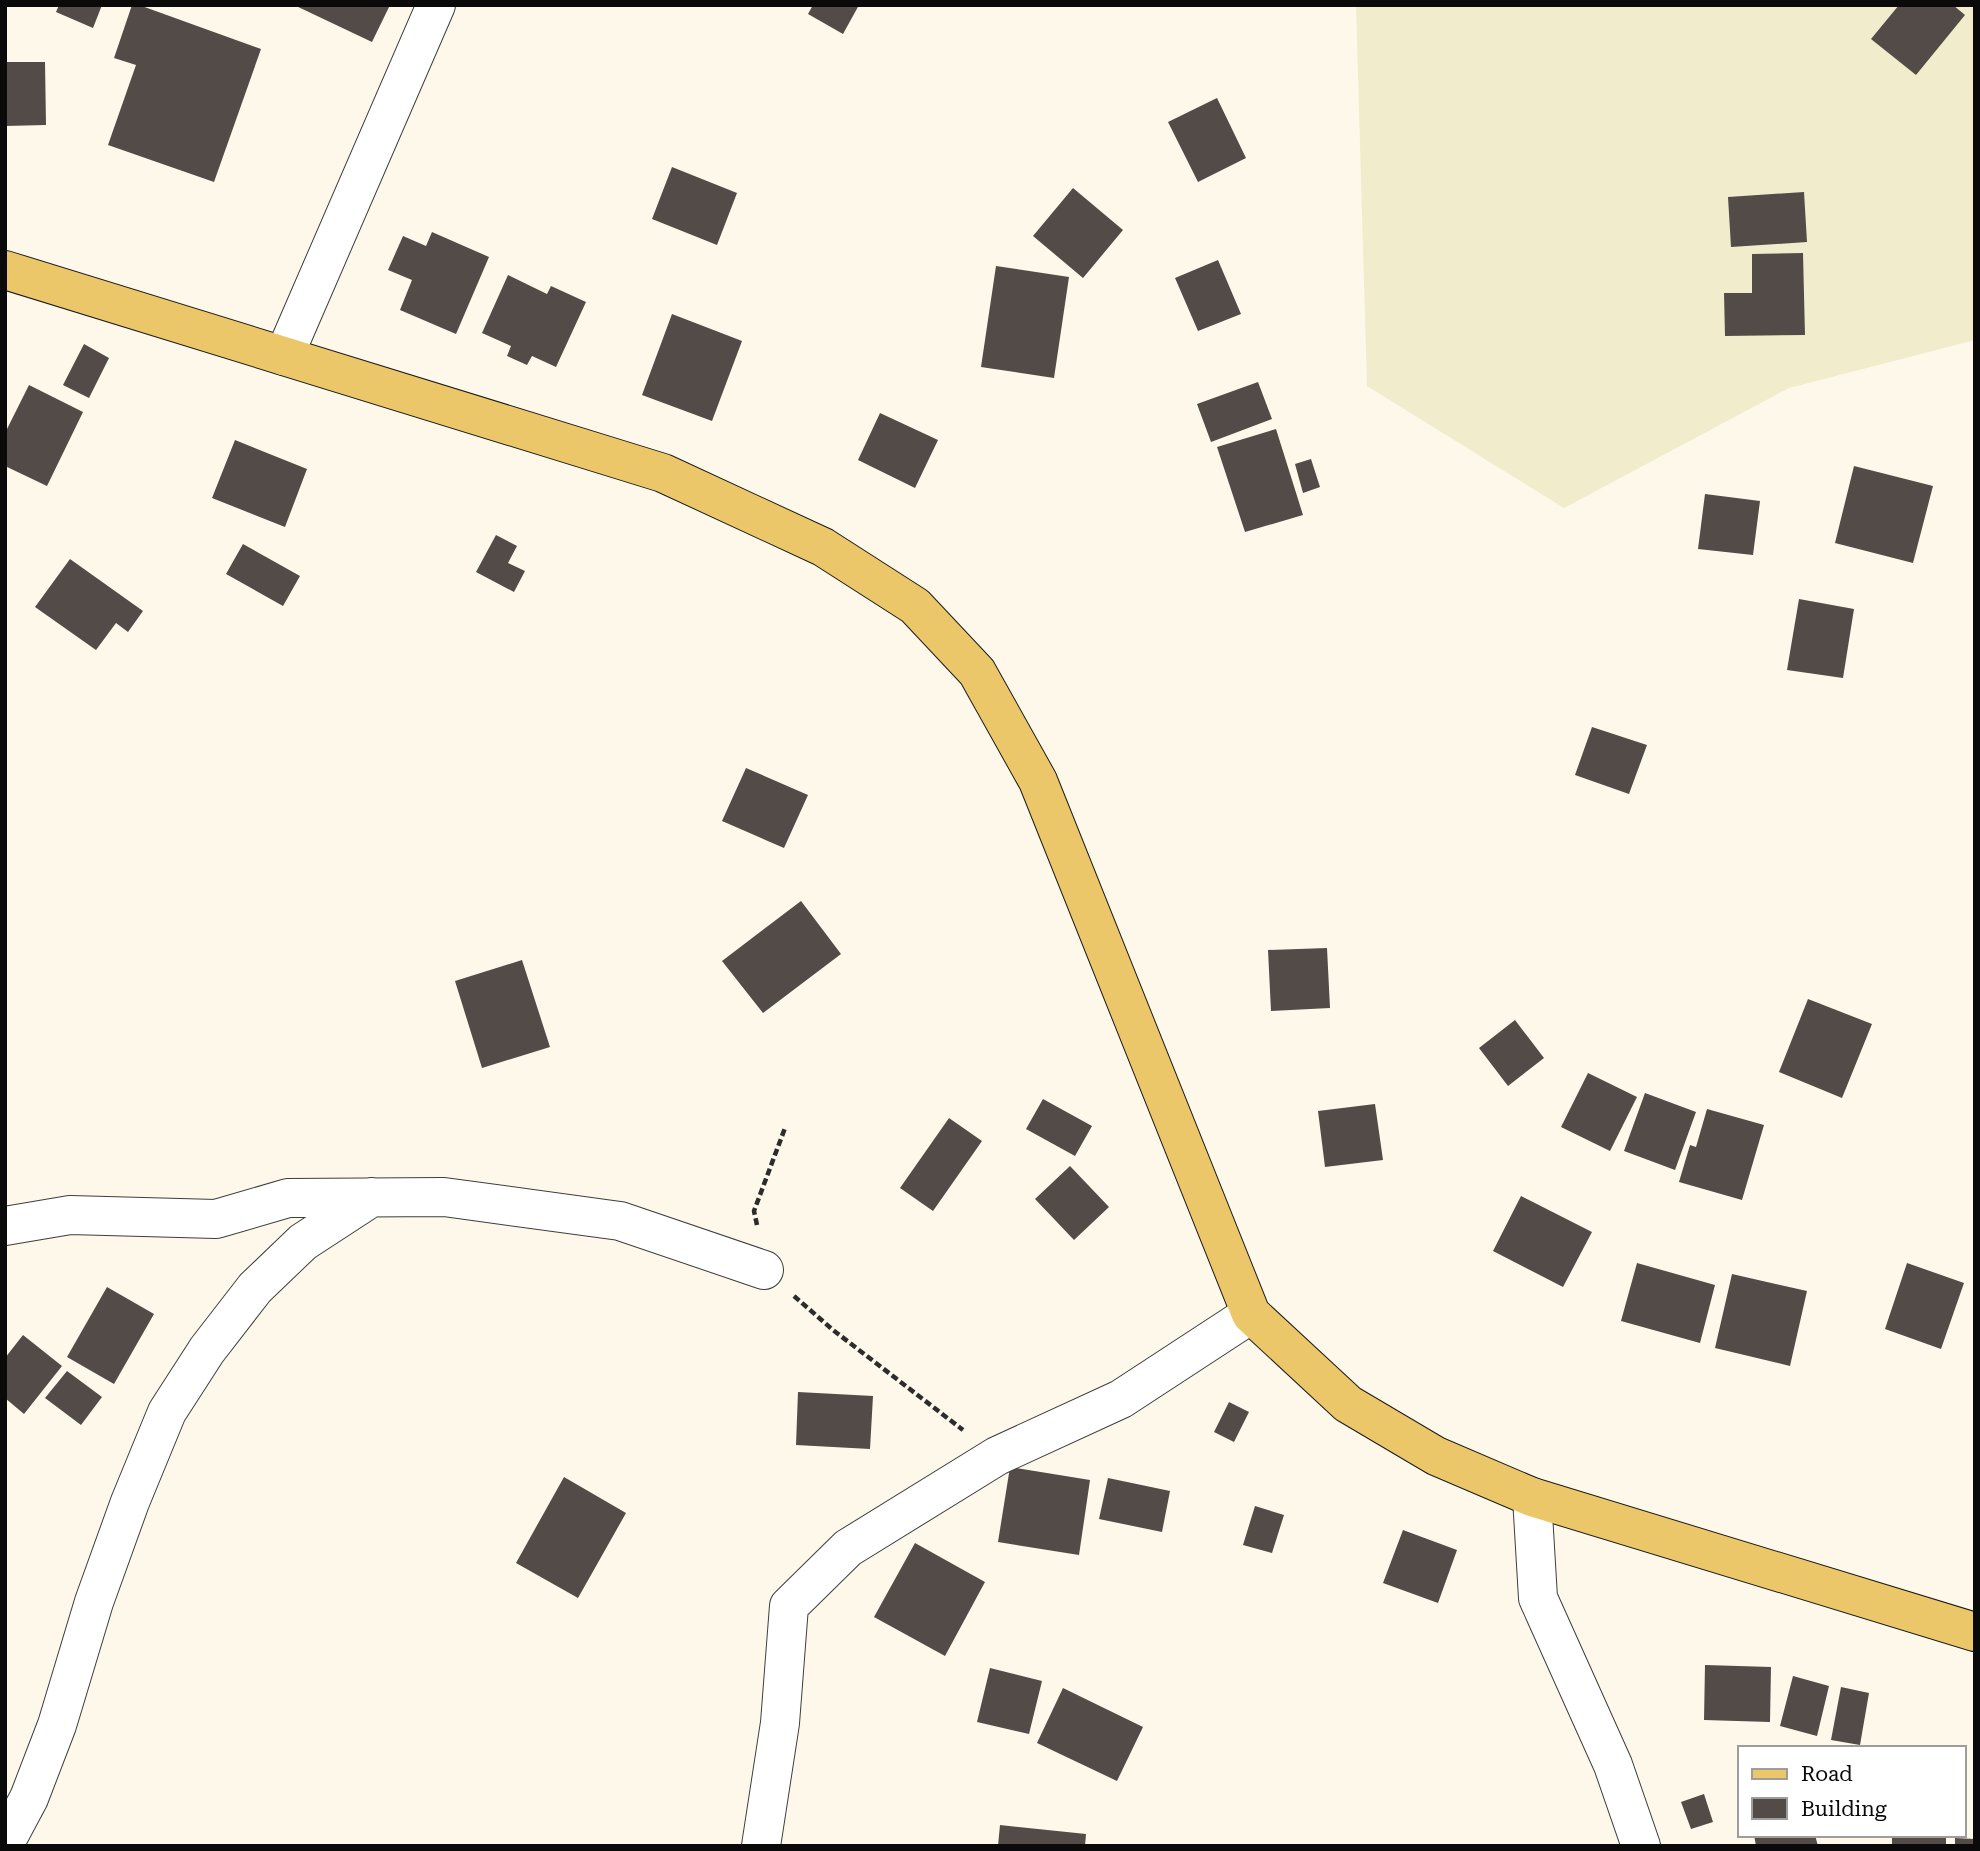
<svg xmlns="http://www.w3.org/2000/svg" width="1980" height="1851" font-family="'Roboto Serif',serif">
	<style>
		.farmland { fill: #f0eccc }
		.building { fill: #524b48 }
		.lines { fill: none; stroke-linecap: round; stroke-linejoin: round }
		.street-casing { stroke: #3d3d3d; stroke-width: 40 }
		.primary-casing { stroke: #1b1b1b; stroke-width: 40 }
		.path { stroke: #2c2c2c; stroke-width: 4.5; stroke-dasharray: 7 3.5; stroke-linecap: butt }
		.street { stroke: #fff; stroke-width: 38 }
		.primary { stroke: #ecc76a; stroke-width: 38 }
	</style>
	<rect width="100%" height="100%" fill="#fdf8e9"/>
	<path class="farmland" d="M1356,5h619v335l-186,48 -225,120 -197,-122z"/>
	<path class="building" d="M59,5h43l-9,23 -37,-16z
		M132,5h7l122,44 -47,133 -106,-37 28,-80 -22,-7z
		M294,5h96l-18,37z
		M813,5h46l-16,29 -35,-20z
		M1899,5h54l12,10 -49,60 -45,-36z
		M5,62h40l1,63 -41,1z
		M1217,98l29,60 -48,24 -30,-60z
		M672,167l65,26 -20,52 -65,-26z
		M1073,188l50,42 -40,48 -50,-42z
		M1804,192l3,50 -76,5 -3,-50z
		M432,232l57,25 -33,77 -56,-24 12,-30 -24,-10 15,-34 23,10z
		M1803,253l2,82 -80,1 -1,-43h28v-39z
		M1218,260l23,54 -43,17 -23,-53z
		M996,266l73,11 -15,101 -73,-11z
		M508,275l39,19 4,-8 35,16 -30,65 -24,-11 -5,9 -20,-9 4,-10 -29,-13z
		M672,314l70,27 -30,80 -70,-26z
		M84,344l25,14 -20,40 -26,-13z
		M1258,382l14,37 -61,23 -14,-38z
		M29,385l54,27 -36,74 -42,-20v-33z
		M880,413l58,27 -23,48 -57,-28z
		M1276,429l27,86 -58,17 -28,-85z
		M235,440l72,29 -22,58 -73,-29z
		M1311,459l9,28 -17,6 -8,-29z
		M1854,466l79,20 -20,77 -78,-20z
		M1705,494l55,7 -7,54 -55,-6z
		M496,535l21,11 -9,17 17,8 -11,21 -38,-20z
		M243,544l57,32 -17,30 -57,-32z
		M70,559l73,52 -15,21 -12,-9 -20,27 -61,-43z
		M1799,599l55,10 -11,69 -56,-8z
		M1592,727l55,18 -18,49 -54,-19z
		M746,768l62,27 -24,53 -62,-27z
		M801,901l40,53 -78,59 -41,-52z
		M1327,948l3,60 -59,3 -3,-61z
		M522,960l28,87 -68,21 -27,-87z
		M1808,999l64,25 -30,74 -63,-26z
		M1515,1020l29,38 -36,28 -29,-38z
		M1588,1073l49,24 -27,54 -49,-24z
		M1645,1093l51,19 -21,58 -51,-19z
		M1043,1099l49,27 -17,30 -49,-27z
		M1375,1104l8,56 -58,7 -7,-56z
		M1707,1109l57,16 -22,75 -63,-18 11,-37 6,2z
		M949,1118l33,23 -49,70 -33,-23z
		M1070,1166l39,41 -35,33 -39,-41z
		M1521,1196l71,36 -29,55 -70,-36z
		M1637,1263l78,22 -15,58 -79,-22z
		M1907,1263l57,20 -23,66 -56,-20z
		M1732,1274l75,17 -17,75 -75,-18z
		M107,1287l47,27 -40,70 -47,-27z
		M23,1335l39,31 -38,48 -19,-16v-40z
		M67,1371l35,26 -21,28 -36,-27z
		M798,1392l75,4 -3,53 -74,-4z
		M1229,1402l20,10 -15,30 -20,-10z
		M1010,1467l80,13 -11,75 -81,-13z
		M564,1477l62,36 -48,85 -62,-35z
		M1108,1478l62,13 -8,41 -63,-13z
		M1255,1506l29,9 -12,38 -29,-8z
		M1403,1530l54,20 -19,53 -55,-20z
		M915,1543l70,39 -40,74 -71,-39z
		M1705,1665l66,2 -1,55 -66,-2z
		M990,1668l52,13 -13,53 -52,-12z
		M1793,1676l36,10 -12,50 -37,-10z
		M1841,1687l28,6 -9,52 -29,-5z
		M1063,1688l80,39 -26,54 -80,-38z
		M1704,1794l9,28 -22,7 -10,-27z
		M1000,1825l86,9 -1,12h-87z
		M1754,1835h61l3,11h-62z
		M1892,1835h54v11h-54z
		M1955,1838l20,1v7h-20z"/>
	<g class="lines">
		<defs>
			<path id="street" d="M284,356l152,-351
				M5,1226l65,-11 146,4 72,-21 156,-1 176,24 144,49
				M1532,1497l6,101 75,167 28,81
				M5,1843l24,-45 28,-73 37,-123 36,-100 37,-90 40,-62 48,-62 48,-46 69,-45
				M761,1846l19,-123 9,-117 59,-58 149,-92 124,-57 130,-85"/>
			<path id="primary" d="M5,270l658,203 160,74 92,59 62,66 61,109 213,533 97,90 88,52 96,41 443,135"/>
		</defs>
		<use href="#street" class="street-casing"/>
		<use href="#primary" class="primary-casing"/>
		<path class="path" d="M757,1225l-3,-14 31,-83
			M794,1296l39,34 130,100"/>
		<use href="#street" class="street"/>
		<use href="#primary" class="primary"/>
	</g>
	<rect width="1980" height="1851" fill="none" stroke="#0a0a0a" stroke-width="14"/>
	<rect x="1738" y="1746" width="228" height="91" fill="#ffffff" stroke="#9d9d9d" stroke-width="2"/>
	<rect x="1752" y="1769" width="35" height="10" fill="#ecc76a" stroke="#9d9d9d" stroke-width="2"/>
	<text x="1801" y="1781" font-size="21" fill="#0a0a0a">Road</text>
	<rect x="1752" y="1798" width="35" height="21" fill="#524b48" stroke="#9d9d9d" stroke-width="2"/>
	<text x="1801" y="1816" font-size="21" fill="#0a0a0a">Building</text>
</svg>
